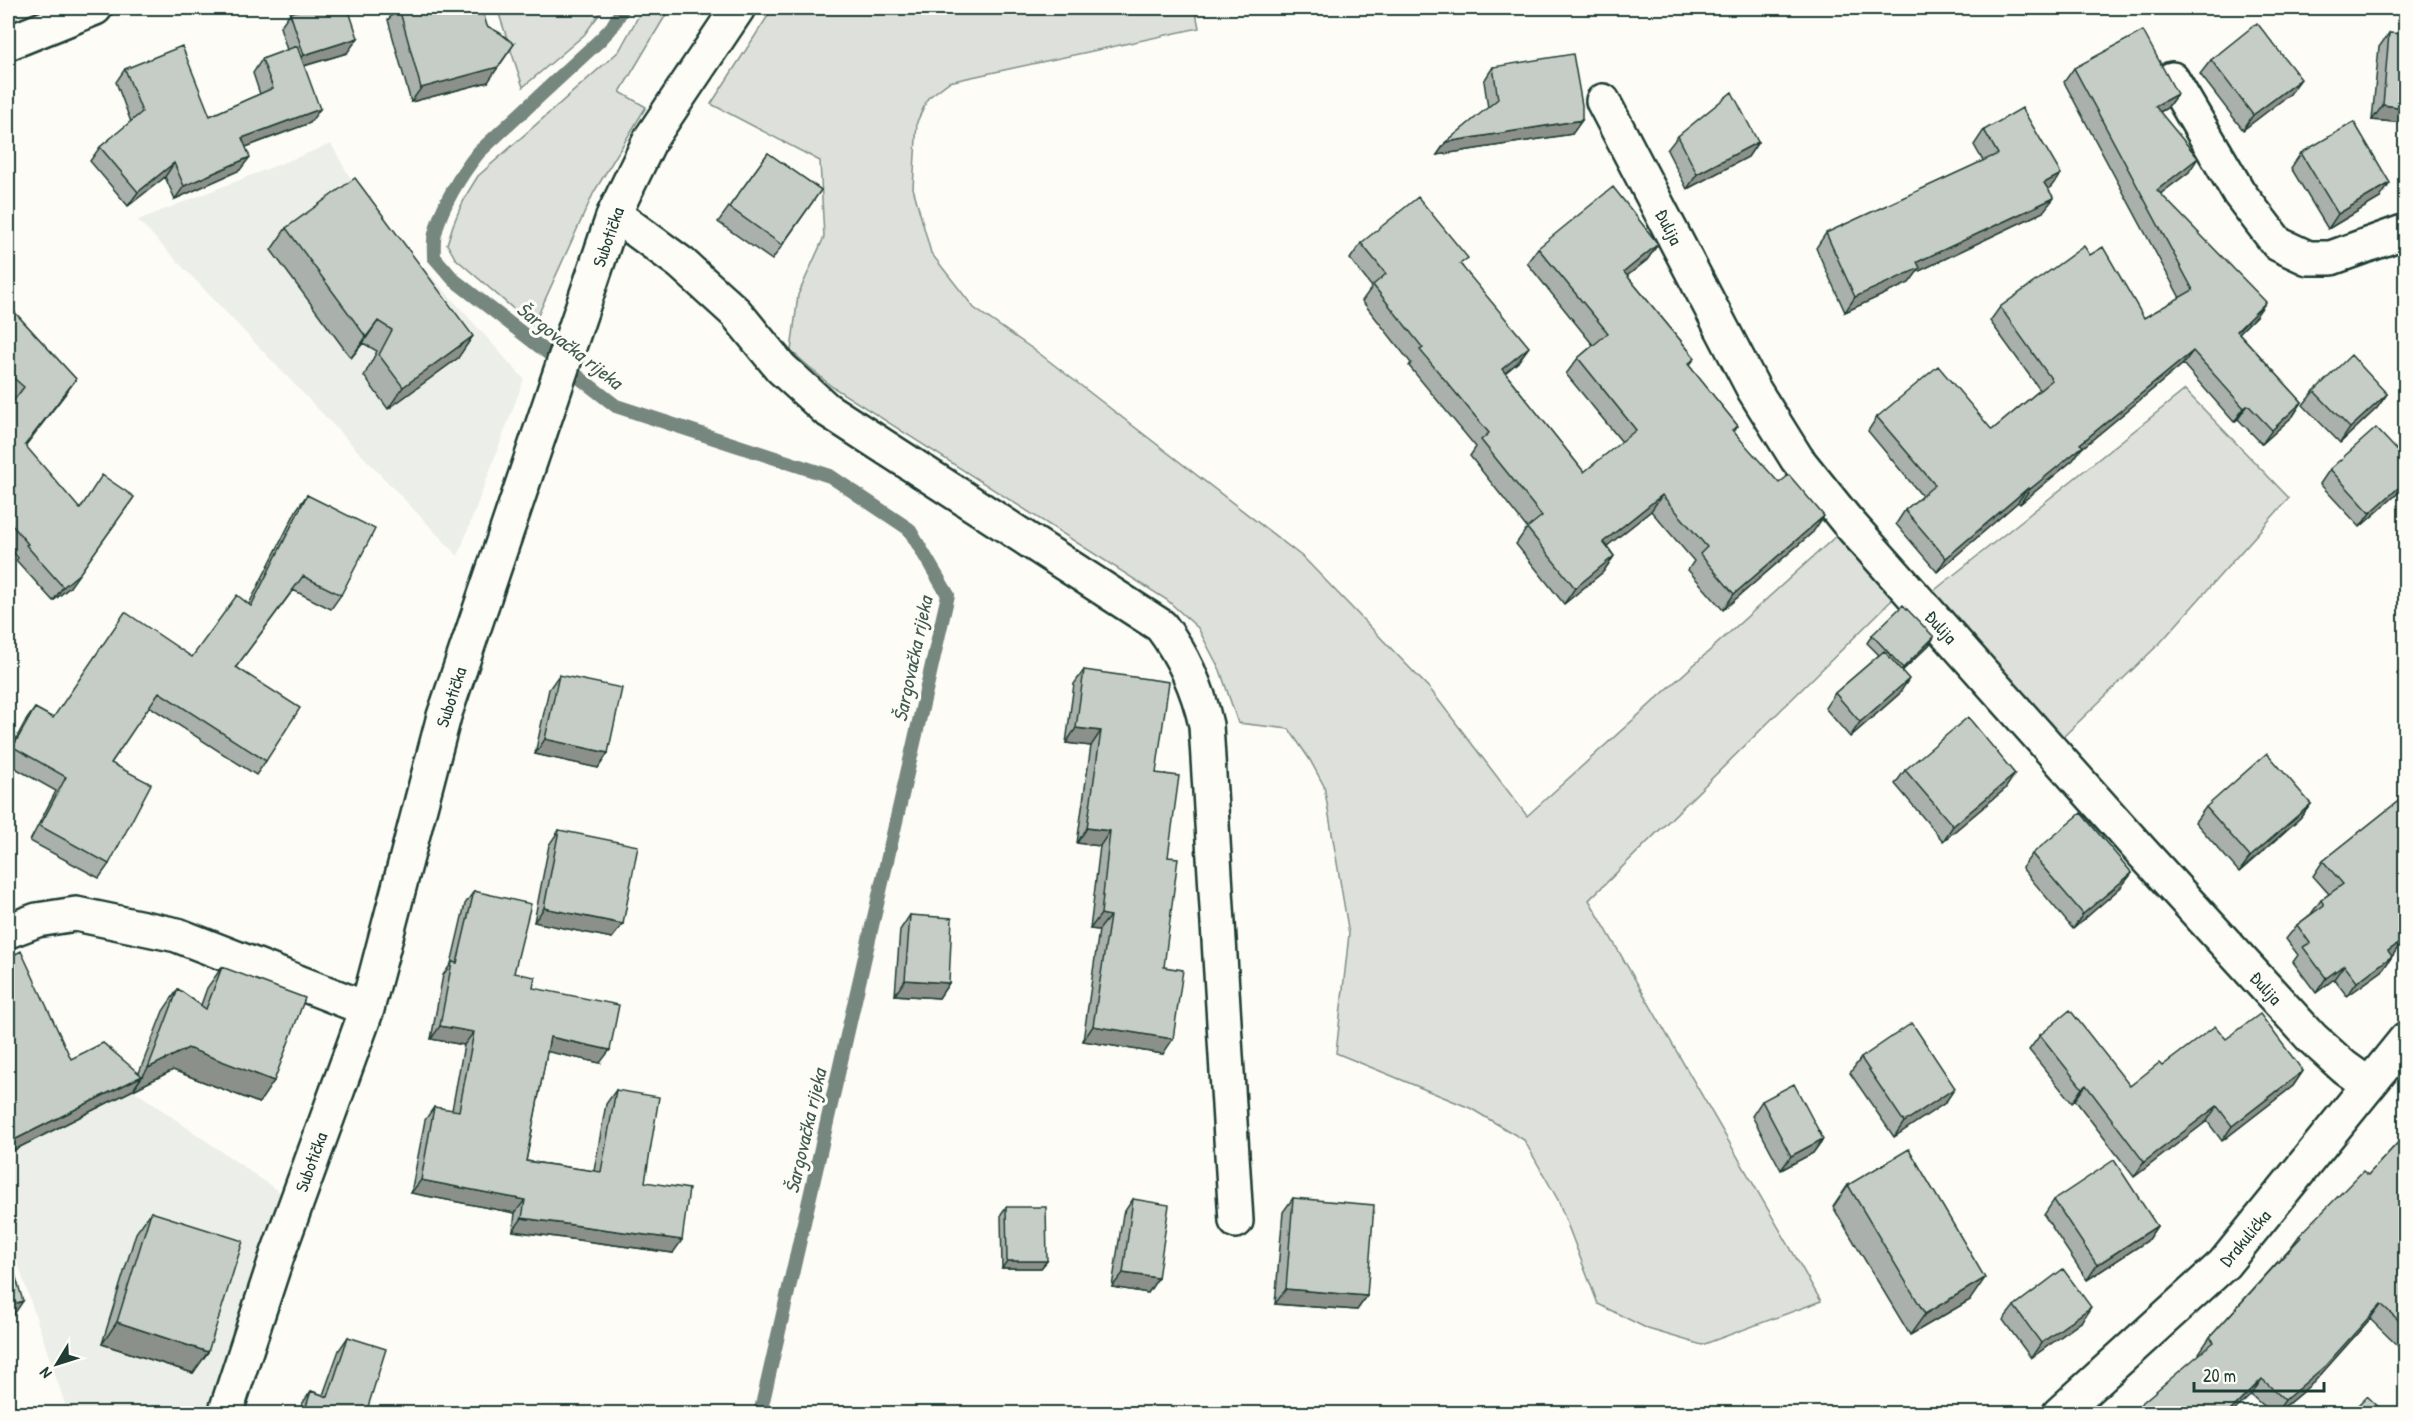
<svg xmlns="http://www.w3.org/2000/svg" width="2413" height="1421" font-family="'Patrick Hand',sans-serif">
	<style>
		.built { fill: #eceee9 }
		.green { fill: #dde0db; stroke: #7e8e88; stroke-width: 1.5 }
		.lines { fill: none; stroke-linecap: round; stroke-linejoin: round }
		.stream { stroke: #75877f; stroke-width: 14 }
		.minor-casing { stroke: #1f3d34; stroke-width: 38 }
		.minor { stroke: #fdfcf7; stroke-width: 33 }
		.wall { fill: #aab0ab; stroke: #1f3d34; stroke-width: 1.5 }
		.shaded-wall { fill: #8b908b; stroke: #1f3d34; stroke-width: 1.5 }
		.building { fill: #c6cdc7; stroke: #1f3d34; stroke-width: 1.5 }
		.labels { text-anchor: middle; dominant-baseline: central; stroke-width: 6; stroke-linejoin: round; paint-order: stroke }
		.street-label { font-size: 18px; fill: #1f3d34; stroke: #fdfcf7 }
		.water-label { font-size: 20px; font-style: italic; fill: #435c53; stroke: #fdfcf7 }
	</style>
	<rect width="100%" height="100%" fill="#fdfcf7"/>
	<filter id="ink" filterUnits="userSpaceOnUse"><feTurbulence type="fractalNoise" baseFrequency=".0167" numOctaves="2"/><feDisplacementMap in="SourceGraphic" scale="12" xChannelSelector="R" yChannelSelector="G"/><feConvolveMatrix kernelMatrix="1 2 1 2 8 2 1 2 1" color-interpolation-filters="sRGB"/></filter>
	<g filter="url(#ink)">
		<path class="built" d="M331,144l29,51 26,31 138,153 -66,177 -320,-336z
			M93,1058l40,32 151,105 -77,218h-139l-60,-179v-82z"/>
		<path class="green" d="M497,8h107l-20,27 -61,52z
			M643,8h27l-50,84 26,15 -52,85 -61,134 -78,-68 -8,-14c7,-25 16,-46 31,-68l141,-125z
			M773,8h422l4,20 -250,54 -21,16 -11,24 -4,66 18,65 43,55 66,46 264,204 126,131 97,127 309,-280 57,63 -304,301 232,401 -119,44 -54,-16 -50,-25 -40,-104 -34,-60 -54,-32 -134,-55 13,-119 -25,-148 -14,-26 -21,-31 -51,-6 -18,-53 -22,-42 -31,-28 -336,-214 -40,-35 7,-56 26,-58 -4,-76 -109,-57z
			M2185,390l104,108 -129,145 -98,95 -131,-145z"/>
		<g class="lines">
			<path class="stream" d="M623,8l-11,19 -12,13 -121,112c-17,21 -38,54 -44,82 -2,7 -1,16 -1,23l20,23 162,126 214,70 79,53 39,66 -188,819"/>
			<defs>
				<path id="minor" d="M8,43l87,-35
					M2172,79l67,114 39,51 30,14h23l75,-27
					M1603,101l151,289 43,69 49,61 295,331 171,187 32,29 25,18
					M614,214l67,49 55,50 45,55 45,41 335,217c22,29 37,63 45,99l30,496
					M8,931l29,-11 39,-6 101,21 190,74
					M225,1414l52,-158 90,-247 77,-293 170,-502 37,-76 87,-130
					M2059,1414l165,-150 182,-225"/>
			</defs>
			<use href="#minor" class="minor-casing"/>
			<use href="#minor" class="minor"/>
		</g>
		<path class="wall" d="M397,8h85l6,74 -77,20 -23,-82z
			M290,13l57,40 -43,13 6,57 -64,24 -6,23 -65,29 -10,-22 -37,29 -38,-45 10,-14 31,-25 -15,-40 9,-13 85,47 50,-22 -7,-21 9,-14 25,-9 -7,-23z
			M2389,33l17,90 -34,-3 7,-73z
			M2211,60l79,34 -47,36 -43,-56z
			M1493,67l89,53 -10,14 -135,21 9,-13 42,-34 -4,-27z
			M2074,68l103,26 -10,14 -7,4 29,60 -29,22 96,122 -17,17 63,69 -9,14 -31,28 -24,-25 -4,3 -51,-58 -102,85 -8,11 -53,44 -2,-2 -81,70 -41,-48 9,-14 17,-14 -54,-65 9,-14 115,13 48,-40 -50,-69 10,-14 90,-52 54,63 36,-20 -116,-216z
			M1984,130l66,58 -2,1 -5,23 -126,60 -8,11 -64,29 -29,-64 10,-15 157,-72 -9,-16z
			M1678,136l80,6 -10,15 -61,32 -20,-39z
			M768,153l53,37 -49,70 -54,-38z
			M2301,153l79,45 -52,31 -37,-61z
			M286,228l172,130 -70,51 -24,-33 13,-25 -14,-8 -12,15 -80,-108z
			M1361,243l101,23 56,96 -13,11 79,99 38,-30 -56,-68 12,-16 15,-13 -66,-82 11,-15 120,-4 -11,16 -20,16 68,82 -6,8 49,60 -4,6 79,100 -90,78 -35,-40 6,-9 -43,-50 -44,35 7,10 -11,16 -39,32 -48,-60 11,-16 -57,-72 6,-9 -67,-81 2,-3 -49,-62 10,-14 -22,-28z
			M8,305l68,74 -51,67 45,141 -17,14 -37,-41 2,-2 -10,-12v-138l5,-8 -5,-5z
			M2314,391l73,3 -10,14 -37,35 -37,-38z
			M2406,460v26l-46,41 -40,-43 10,-15z
			M307,495l34,100 -10,14 -38,-19 -57,77 30,94 -10,14 -107,-69 -38,57 -2,101 -10,14 -69,-37 26,-50 -48,-27v-10l17,-32 10,-14 18,10 139,-61 57,-53 48,-95z
			M1872,635l62,2 -5,8 -27,26 -3,23 -49,43 -25,-29 10,-15 44,-38 -12,-12z
			M2406,662v22l-9,-10z
			M1084,670l72,103 12,84 -4,110 -1,87 -80,-13 16,-111 -9,-1 10,-83 -23,-3 14,-97 -25,-3 8,-59z
			M559,675l49,78 -10,15 -63,-14 14,-65z
			M1905,770l100,19 -62,52 -48,-57z
			M2406,795v106l-2,2 2,2v29l-13,21 -11,16 -35,25 -13,-17 -18,14 -23,-31 5,-7 -12,-16 11,-14 14,-11 10,-14 8,-6 -16,-18 10,-15z
			M2311,804l-11,14 -61,54 -44,-50 11,-15z
			M559,830l64,94 -11,14 -78,-16 15,-77z
			M2032,854l100,19 -11,14 -48,42 -51,-61z
			M474,891l40,82 19,15 67,75 -53,-12 -21,110 68,10 12,-67 10,-14 29,92 28,71 -160,-22 2,-18 -104,-20 14,-73 9,-13 18,3 12,-65 -33,-6 12,-64 8,-11 14,-60z
			M910,915l39,68 -10,15 -44,-3 5,-65z
			M222,967l37,136 -86,-33 -165,83 63,-94 68,14 24,-62 15,-22 23,16 6,-17z
			M2040,1035l90,51 32,-20 64,-27 77,32 -10,15 -71,55 -15,-20 -73,56 -59,-77 -3,3 -43,-53z
			M1861,1058l94,30 -10,15 -51,34 -44,-64z
			M1762,1101l61,38 -10,14 -32,17 -29,-54z
			M2406,1134v220l-36,-35 -56,63 -37,31h-6l-20,-18 -52,-42 11,-16 81,-90 8,-11 69,-61z
			M1848,1185l122,115 -60,35 -77,-128z
			M1293,1198l74,98 -10,14 -82,-6 8,-92z
			M1133,1199l25,79 -10,15 -36,-6 11,-73z
			M2054,1200l103,26 -10,15 -60,39 -43,-65z
			M1006,1207l41,54 -6,7h-39l-1,-54z
			M151,1212l57,140 -15,21 -91,-29 34,-111z
			M2014,1306l67,16 -50,36 -28,-38z
			M348,1337l19,73 10,3h-78l3,-9 9,-13 12,4 16,-45z"/>
		<path class="shaded-wall" d="M358,38l-11,15 -54,16 11,-14z
			M514,44l-26,38 -77,20 10,-14z
			M2301,79l-11,15 -47,36 10,-15z
			M2177,94l-10,14 -22,12 10,-14z
			M2383,105l23,3v15l-34,-3z
			M320,109l-10,14 -78,29 10,-14z
			M1582,120l-10,14 -135,21 9,-13z
			M1758,142l-10,15 -61,32 10,-15z
			M250,157l-10,13 -65,29 9,-13z
			M2198,158l-9,14 -42,32 10,-14z
			M174,163l-9,14 -37,29 10,-14z
			M2061,174l-11,14 -16,10 10,-15z
			M2390,183l-10,15 -52,31 10,-15z
			M2054,198l-11,14 -126,60 -8,11 -64,29 10,-15 62,-35z
			M1658,244l-11,16 -34,27 11,-15z
			M2266,302l-10,14 -29,29 10,-14z
			M378,321l-15,22 -12,15 15,-21z
			M473,336l-15,22 -70,51 15,-22z
			M1529,347l-11,15 -27,23 11,-16z
			M2193,351l-10,13 -102,85 -8,11 -53,44 9,-14 51,-46z
			M76,379l-10,14 -51,66 10,-14z
			M2387,394l-10,14 -37,35 10,-15z
			M2302,402l-9,14 -31,28 10,-14z
			M2248,405l-10,14 -4,3 10,-14z
			M2406,481v5l-46,41 10,-14z
			M2028,488l-10,14 -81,70 9,-14z
			M1662,495l-11,16 -59,47 11,-16z
			M134,497l-64,90 -17,14 10,-14z
			M1824,516l-11,16 -90,78 11,-16z
			M1614,556l-11,16 -39,32 11,-16z
			M1934,637l-5,8 -31,30 5,-7z
			M1909,679l-10,15 -49,43 10,-15z
			M1076,728l25,3 -10,15 -25,-3z
			M545,739l63,14 -10,15 -63,-14z
			M2015,774l-10,15 -62,52 10,-15z
			M2311,804l-11,14 -61,54 11,-15z
			M1087,828l23,3 -10,15 -23,-3z
			M2132,873l-11,14 -48,42 10,-15z
			M2406,895v6l-16,12 11,-14z
			M544,908l79,16 -11,14 -78,-16z
			M1101,914l9,2 -11,14 -9,-1z
			M2406,930v4l-5,7 -1,-7z
			M2403,940l-10,15 -15,11 10,-15z
			M2392,956l-10,15 -35,25 10,-14z
			M2344,965l-10,14 -18,14 10,-15z
			M905,980l44,3 -10,15 -44,-3z
			M440,1026l34,6 -10,13 -33,-6z
			M1093,1026l80,13 -10,15 -80,-13z
			M550,1037l60,13 -10,13 -60,-13z
			M188,1048l86,33 -15,22 -86,-33 -40,20 15,-22z
			M2303,1071l-10,15 -71,55 10,-15z
			M142,1076l-9,14 -125,63v-10z
			M2086,1085l-11,15 -3,3 10,-15z
			M1955,1088l-10,15 -51,34 10,-15z
			M2217,1106l-10,15 -73,56 10,-15z
			M1823,1139l-10,14 -32,17 10,-14z
			M421,1180l104,20 -10,13 -104,-20z
			M522,1218l160,22 -9,13 -160,-22z
			M2157,1226l-10,15 -60,39 10,-15z
			M1007,1261h40l-6,7h-39z
			M1123,1273l35,5 -10,15 -36,-6z
			M1985,1278l-15,22 -60,35 15,-21z
			M1286,1289l81,7 -10,14 -82,-6z
			M23,1301l-10,15 -5,2v-12z
			M2381,1304l-11,15 -56,63 -37,31h-1l9,-13z
			M2091,1307l-10,15 -50,36 10,-15z
			M117,1322l91,30 -15,21 -91,-29z
			M2262,1379l-11,16 -19,18h-4z"/>
		<path class="building" d="M307,8h41l10,30 -54,17 -14,-42z
			M399,8h83l5,18 13,7 14,11 -16,23 -77,21z
			M2257,23l44,56 -48,36 -42,-55z
			M2143,31l34,63 -22,12 43,52 -41,32 109,112 -29,29 65,71 -30,28 -24,-25 -4,3 -51,-57 -113,93 3,2 -54,44 -1,-2 -82,70 -41,-48 30,-25 -58,-68 61,-51 54,64 60,-50 -52,-73 84,-61 6,9 13,-8 41,71 49,-28 -119,-222z
			M2389,33l17,1v74l-23,-3z
			M182,46l28,70 63,-28 -11,-29 35,-13 23,63 -78,29 8,19 -66,29 -10,-23 -36,29 -38,-45 42,-35 -17,-43z
			M1573,54l9,51v15l-136,22 52,-43 -5,-32z
			M1732,92l26,50 -61,32 -19,-38z
			M2022,108l39,66 -17,9 10,15 -137,64 3,6 -65,29 -29,-64 172,-79 -14,-24z
			M2354,122l36,61 -52,31 -37,-61z
			M768,153l53,37 -39,55 -53,-38z
			M355,178l118,158 -70,51 -24,-32 13,-25 -14,-9 -12,16 -80,-109z
			M1613,187l45,57 -34,28 71,86 -7,6 50,62 -6,4 47,53 10,-8 35,41 -90,78 -34,-40 7,-7 -45,-52 -59,47 11,14 -39,32 -48,-60 15,-12 -61,-76 8,-7 -69,-83 3,-2 -50,-63 13,-11 -25,-31 57,-46 50,61 -8,6 69,83 -27,22 82,103 52,-42 -58,-72 30,-25 -70,-85z
			M8,305l68,74 -51,66 55,64 22,-34 32,22 -54,76 -17,14 -37,-42 2,-1 -20,-24v-112l16,-21 -16,-14z
			M2351,355l36,39 -37,34 -36,-37z
			M2376,428l30,32v21l-36,32 -40,-44z
			M307,495l68,34 -34,66 -38,-19 -67,91 64,41 -34,53 -107,-69 -48,71 40,21 -42,80 -69,-38 26,-49 -53,-30 22,-39 18,10 72,-106 67,45 45,-62 14,11z
			M1903,605l31,32 -31,31 -31,-33z
			M1884,651l25,28 -49,43 -25,-29z
			M1084,670l85,12 -13,91 23,3 -11,81 10,1 -14,109 19,3 -10,69 -80,-13 17,-110 -9,-2 9,-83 -23,-3 14,-97 -25,-3z
			M559,675l63,13 -14,65 -63,-14z
			M1968,717l47,57 -62,52 -48,-56z
			M2267,753l44,51 -61,53 -44,-50z
			M2406,795v100l-5,4 5,6v25l-6,4 3,6 -15,11 4,5 -35,26 -13,-17 -18,13 -23,-31 7,-4 -13,-18 27,-20 -3,-5 22,-16 -20,-23z
			M2081,813l51,60 -49,41 -51,-60z
			M559,830l79,16 -15,78 -79,-16z
			M474,891l57,13 -17,69 21,4 -2,11 86,17 -9,45 -60,-13 -24,124 75,11 15,-82 43,7 -14,85 44,7 -7,51 -160,-22 3,-18 -104,-20 13,-73 25,4 15,-79 -34,-6 12,-64 5,1z
			M910,915l42,3 -3,65 -44,-3z
			M21,951l50,108 32,-16 39,33 -134,67v-185z
			M222,967l83,31 -31,83 -86,-33 -40,20 30,-79 28,20z
			M2070,1010l60,76 29,-23 3,3 53,-40 11,13 34,-25 43,57 -71,55 -15,-20 -73,56 -58,-77 -4,3 -42,-53z
			M1912,1023l43,65 -51,34 -43,-64z
			M1794,1084l29,55 -32,17 -29,-55z
			M2406,1134v193l-25,-23 -56,62 -40,34 -23,-21 -34,34h-98l84,-71 -4,-5 91,-100 -2,-1 64,-65 5,4z
			M1909,1149l76,129 -60,36 -77,-129z
			M2114,1160l43,66 -60,39 -43,-65z
			M1293,1198l81,7 -7,91 -81,-7z
			M1133,1199l36,6 -11,73 -35,-5z
			M1006,1207h40l1,54h-40z
			M151,1212l92,29 -35,111 -91,-30z
			M8,1251l15,50 -15,5z
			M2063,1269l28,38 -50,36 -27,-37z
			M348,1337l38,12 -19,61 10,3h-73l7,-22 17,6z
			M2367,1396l18,17h-35z"/>
	</g>
	<g class="labels">
		<g class="street-label">
			<text transform="translate(1669 227) rotate(63)">Đulija</text>
			<text transform="translate(608 237) rotate(-71)">Subotička</text>
			<text transform="translate(1941 627) rotate(48)">Đulija</text>
			<text transform="translate(451 697) rotate(-72)">Subotička</text>
			<text transform="translate(2266 988) rotate(48)">Đulija</text>
			<text transform="translate(311 1162) rotate(-70)">Subotička</text>
			<text transform="translate(2245 1238) rotate(-50)">Drakulićka</text>
		</g>
		<g class="water-label">
			<text transform="translate(570 345) rotate(38)">Šargovačka rijeka</text>
			<text transform="translate(912 659) rotate(-78)">Šargovačka rijeka</text>
			<text transform="translate(805 1131) rotate(-77)">Šargovačka rijeka</text>
		</g>
	</g>
	<rect width="2413" height="1421" fill="none" stroke="#fdfcf7" stroke-width="30"/>
	<rect x="15" y="15" width="2383" height="1391" fill="none" stroke="#1f3d34" stroke-width="2" filter="url(#ink)"/>
	<g transform="translate(57 1364) rotate(232)" stroke="#fdfcf7" stroke-width="4.5" paint-order="stroke">
	<path d="M0-4.5L10 22L0 15L-10 22Z" fill="#1f3d34"/>
	<text y="-9" font-size="16" font-weight="bold" text-anchor="middle" fill="#1f3d34">N</text>
	</g>
	<path d="M2194 1382v9h130v-9" fill="none" stroke="#1f3d34" stroke-width="3"/>
	<text x="2203" y="1382" font-size="18" fill="#1f3d34" stroke="#fdfcf7" stroke-width="4.5" paint-order="stroke">20 m</text>
</svg>
